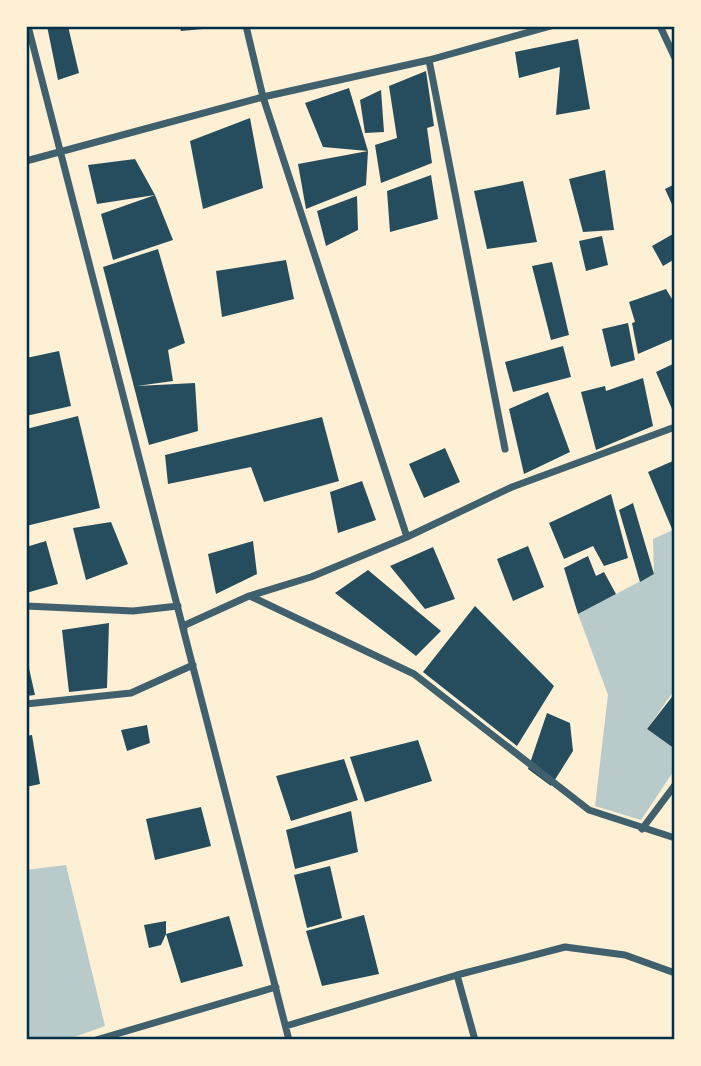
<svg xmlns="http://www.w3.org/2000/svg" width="701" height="1066" font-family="'Work Sans',sans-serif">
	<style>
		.green { fill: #b9caca }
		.building { fill: #264d5e }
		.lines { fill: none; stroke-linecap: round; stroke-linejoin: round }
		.minor { stroke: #3f606c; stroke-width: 7 }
		.neatline { fill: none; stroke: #003049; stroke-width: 2.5 }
	</style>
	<rect width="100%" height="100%" fill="#fdf0d5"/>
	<path class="green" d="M675,529v160l-28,40 28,20v20l-34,51 -46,-14 13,-111 -30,-81 76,-40 -1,-35z
		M66,865l39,161 -39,14h-40v-170z"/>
	<path class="building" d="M47,26h21l11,47 -21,7z
		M179,26h35v2l-33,3z
		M578,39l12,70 -34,6 4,-48 -41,11 -4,-26z
		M426,71l8,55 -7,2 5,35 -51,20 -6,-38 22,-7 -8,-52z
		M349,88l19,63 -45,-4 -18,-44z
		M381,90l3,42 -19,1 -5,-33z
		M250,118l13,70 -60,21 -13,-68z
		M368,151l-2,34 -60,24 -8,-45z
		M135,159l20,36 18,45 -60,20 -12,-46 54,-19 -58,9 -9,-39z
		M605,170l9,60 -31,2 -14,-53z
		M431,175l7,44 -48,13 -3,-41z
		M523,181l14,61 -50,7 -13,-58z
		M675,184v27l-10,-22z
		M357,196l1,34 -32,16 -9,-35z
		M673,234l2,25 -12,7 -11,-20z
		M602,236l6,29 -22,6 -7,-30z
		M158,249l27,94 -17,7 5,31 -36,5 58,-3 3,48 -49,14 -46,-178z
		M286,260l8,39 -72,18 -6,-46z
		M552,262l17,73 -18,5 -19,-74z
		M666,289l9,15v34l-37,16 -6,-31 3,-1 -6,-20z
		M628,323l7,37 -24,7 -9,-38z
		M563,346l8,31 -58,15 -8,-30z
		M59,351l12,55 -45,10v-58z
		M675,363v53l-19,-44z
		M643,378l10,48 -57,24 -15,-58 24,-6 1,5z
		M548,392l22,60 -46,22 -15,-65z
		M78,416l22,92 -74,18v-97z
		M322,417l17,64 -75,21 -13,-35 -83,17 -3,-29z
		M445,448l15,34 -36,16 -15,-34z
		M675,460v68l-3,1 -24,-57z
		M362,481l14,39 -38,13 -8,-41z
		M611,494l17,64 -24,8 -11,-20 -29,13 -15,-36z
		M633,503l21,71 -14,8 -21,-72z
		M111,522l17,42 -42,16 -13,-52z
		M46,541l12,43 -32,9v-46z
		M253,541l4,33 -41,20 -8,-40z
		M528,546l16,41 -31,14 -16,-42z
		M433,547l22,52 -30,10 -35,-43z
		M588,556l8,20 8,-4 12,22 -38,20 -14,-46z
		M368,570l73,61 -25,25 -81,-63z
		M475,606l79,80 -37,60 -94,-74z
		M109,623l-2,65 -38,4 -7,-62z
		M26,655l9,40 -9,1z
		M675,693v56l-28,-20z
		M547,713l23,10 3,28 -22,35 -23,-17z
		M147,725l3,18 -23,8 -6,-21z
		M32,735l8,49 -14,3v-51z
		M418,740l14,41 -67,21 -15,-45z
		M344,759l14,41 -67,21 -15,-45z
		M201,807l10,39 -56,14 -9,-41z
		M351,811l7,41 -63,17 -9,-39z
		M330,866l12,52 -35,10 -13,-53z
		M364,915l15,59 -57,12 -16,-55z
		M229,916l14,50 -62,17 -15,-49z
		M166,921v13l-5,11 -12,3 -5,-23z"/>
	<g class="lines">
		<path class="minor" d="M28,26l261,1014
			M246,26l17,71 144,440
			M660,26l15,32
			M429,60l76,389
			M26,161l237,-64 166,-37 122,-34
			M250,596l164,78 175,136 86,28
			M26,606l107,5 45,-5
			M184,630l-1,-4 66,-30 62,-19 96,-40 105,-50 163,-60
			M26,704l105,-11 62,-28
			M642,829l33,-44
			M457,975l18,65
			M286,1026l171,-51 108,-28 60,8 50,18
			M96,1040l180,-53"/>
	</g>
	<rect width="701" height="1066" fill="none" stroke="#fdf0d5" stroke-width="56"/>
	<rect x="28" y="28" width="645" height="1010" class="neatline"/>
</svg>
